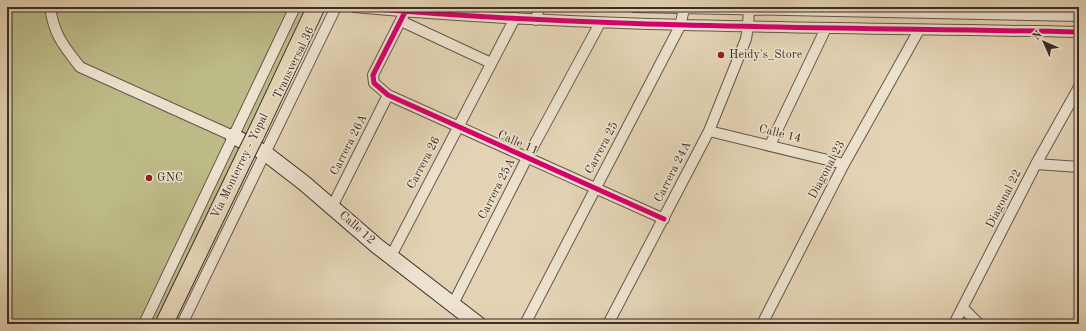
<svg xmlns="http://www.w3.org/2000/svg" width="1086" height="331" font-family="'Old Standard TT',serif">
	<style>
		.green { fill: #bcba87; stroke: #7c7458 }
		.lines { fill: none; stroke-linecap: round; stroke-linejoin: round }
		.minor-casing { stroke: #66564b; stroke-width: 12 }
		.secondary-casing { stroke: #3d2d28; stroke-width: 17 }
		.trunk-casing { stroke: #3d2d28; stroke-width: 19 }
		.minor { stroke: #ede2ce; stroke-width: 10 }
		.secondary { stroke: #ede2ce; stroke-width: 15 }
		.trunk { stroke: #e3d3b4; stroke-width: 17 }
		.trunk-bridge-casing { stroke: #3d2d28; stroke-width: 19; stroke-linecap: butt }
		.trunk-bridge { stroke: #e3d3b4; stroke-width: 17 }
		.cycleway-casing { stroke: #ede2ce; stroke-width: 8 }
		.cycleway { stroke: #d6006c; stroke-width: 5 }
		.poi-dot { fill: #8f2418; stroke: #ede2ce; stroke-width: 1.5 }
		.labels { text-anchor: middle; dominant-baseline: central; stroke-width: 3; stroke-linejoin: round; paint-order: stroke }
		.poi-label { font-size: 12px; fill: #3d2d28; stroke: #ede2ce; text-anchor: start }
		.street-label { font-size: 12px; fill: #3d2d28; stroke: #ede2ce }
	</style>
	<rect width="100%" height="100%" fill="#e3d3b4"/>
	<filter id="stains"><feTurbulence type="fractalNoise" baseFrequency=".005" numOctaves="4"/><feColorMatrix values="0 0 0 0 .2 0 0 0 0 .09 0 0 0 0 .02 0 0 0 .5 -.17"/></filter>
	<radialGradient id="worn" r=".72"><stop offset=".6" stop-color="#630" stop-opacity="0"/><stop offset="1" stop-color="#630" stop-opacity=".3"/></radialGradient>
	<path class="green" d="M7,7h309l-150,317h-159z"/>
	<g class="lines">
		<defs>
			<path id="minor" d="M50,7c4,28 13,38 30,60l153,69
				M354,7c242,22 483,20 725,25
				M634,7l445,9
				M405,12l-32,63 1,8 14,12 276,124
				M536,20l3,-13
				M401,21l90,42
				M709,131l135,33
				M770,145l56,-117
				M1036,164l43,3
				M332,207l56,-112
				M391,256l124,-238
				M453,304l74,-146 73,-135
				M963,308l16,16
				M144,324l151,-317
				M182,324l154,-317
				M525,324l155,-298 4,-17
				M608,324l101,-193 37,-92 2,-13 1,-16
				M762,324l82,-160 75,-134
				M954,324l82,-160 43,-77"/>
			<path id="secondary" d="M233,136l32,17 39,30 73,63 101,78"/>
			<path id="trunk" d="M255,136l61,-129
				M164,324l82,-170"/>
		</defs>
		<use href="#minor" class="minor-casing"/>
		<use href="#secondary" class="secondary-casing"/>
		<use href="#trunk" class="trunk-casing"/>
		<use href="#minor" class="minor"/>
		<use href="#secondary" class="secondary"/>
		<use href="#trunk" class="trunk"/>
		<defs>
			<path id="trunk-bridge" d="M246,154l9,-18"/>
		</defs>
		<use href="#trunk-bridge" class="trunk-bridge-casing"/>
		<use href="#trunk-bridge" class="trunk-bridge"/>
		<defs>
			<path id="cycleway" d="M354,7c242,22 483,20 725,25
				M405,12l-32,63 1,8 14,12 276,124"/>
		</defs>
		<use href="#cycleway" class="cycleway-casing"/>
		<use href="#cycleway" class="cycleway"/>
	</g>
	<g class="poi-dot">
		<circle cx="721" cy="55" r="4"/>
		<circle cx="149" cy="178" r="4"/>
	</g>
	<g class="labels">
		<g class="poi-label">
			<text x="729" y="55">Heidy's_Store</text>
			<text x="157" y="178">GNC</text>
		</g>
		<g class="street-label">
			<text transform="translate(294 63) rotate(-64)">Transversal 36</text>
			<text transform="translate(780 134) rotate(14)">Calle 14</text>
			<text transform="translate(518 143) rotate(24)">Calle 11</text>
			<text transform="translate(349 145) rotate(-63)">Carrera 26A</text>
			<text transform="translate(602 148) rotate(-62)">Carrera 25</text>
			<text transform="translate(424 163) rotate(-62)">Carrera 26</text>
			<text transform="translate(240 166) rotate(-64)">Vía Monterrey - Yopal</text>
			<text transform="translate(827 170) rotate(-62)">Diagonal 23</text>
			<text transform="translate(673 172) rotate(-63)">Carrera 24A</text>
			<text transform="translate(497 189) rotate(-63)">Carrera 25A</text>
			<text transform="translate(1004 199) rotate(-63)">Diagonal 22</text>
			<text transform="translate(357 228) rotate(41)">Calle 12</text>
		</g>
	</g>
	<rect width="1086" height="331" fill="none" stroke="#e3d3b4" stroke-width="24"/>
	<rect x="8" y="8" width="1070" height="315" fill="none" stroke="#3d2d28" stroke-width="2"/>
	<rect x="12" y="12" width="1062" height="307" fill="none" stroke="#3d2d28"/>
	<g transform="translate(1044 42) rotate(315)" stroke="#ede2ce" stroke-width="3" paint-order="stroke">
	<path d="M0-3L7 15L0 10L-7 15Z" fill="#3d2d28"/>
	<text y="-6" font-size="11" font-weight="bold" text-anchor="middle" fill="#3d2d28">N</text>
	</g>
	<rect width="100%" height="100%" filter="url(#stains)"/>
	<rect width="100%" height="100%" fill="url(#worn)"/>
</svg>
